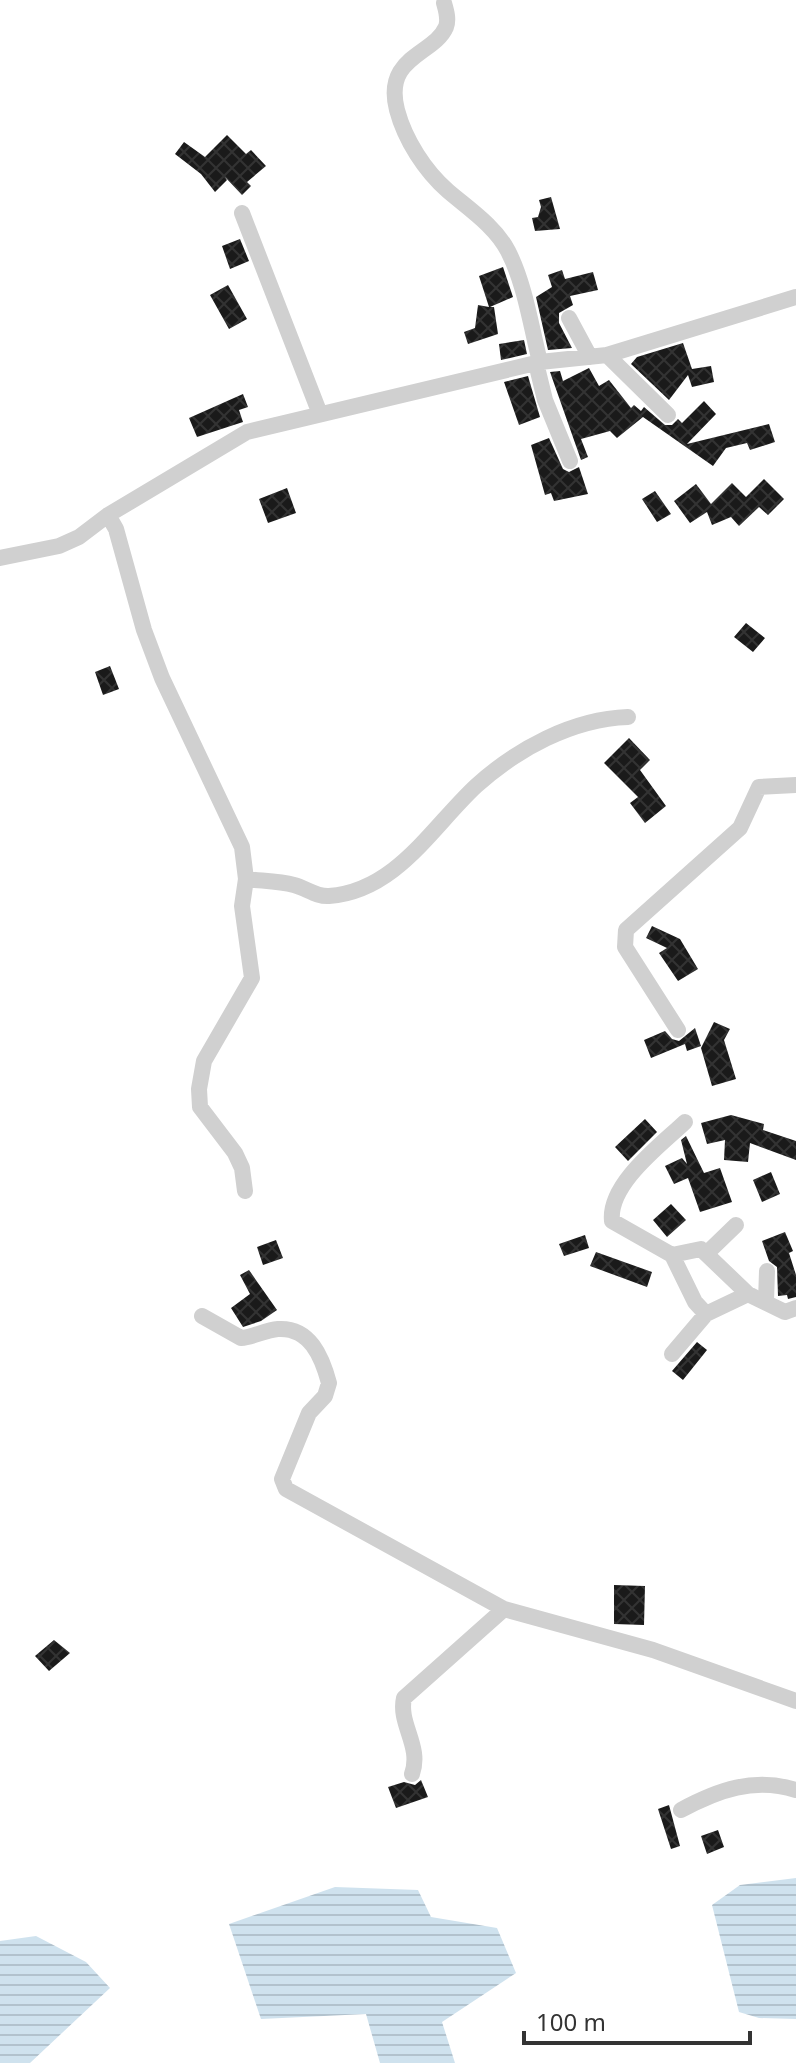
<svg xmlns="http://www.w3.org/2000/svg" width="796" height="2063" font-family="'Noto Sans',sans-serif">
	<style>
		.water { fill: url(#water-rules) }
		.building { fill: url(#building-cross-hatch) }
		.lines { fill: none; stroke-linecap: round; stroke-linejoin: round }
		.minor { stroke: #d0d0d0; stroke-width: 16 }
	</style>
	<defs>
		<pattern id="water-rules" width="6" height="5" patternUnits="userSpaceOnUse" patternTransform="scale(2)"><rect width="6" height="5" fill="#cfe2ee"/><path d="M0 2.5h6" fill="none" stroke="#b2c2cd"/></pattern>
		<pattern id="building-cross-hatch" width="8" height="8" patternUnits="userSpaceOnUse" patternTransform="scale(2)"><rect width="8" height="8" fill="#1a1a1a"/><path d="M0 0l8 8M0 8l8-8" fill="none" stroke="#333"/></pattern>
	</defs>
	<rect width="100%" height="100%" fill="#fff"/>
	<path class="water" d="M796,1878v141l-37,-1 -20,-6 -27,-107 28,-20z
		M335,1887l83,3 13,27 66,11 19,45 -74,49 13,41h-75l-14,-49 -105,5 -32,-95z
		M36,1936l50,26 24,26 -80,75h-30v-122z"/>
	<path class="building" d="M227,135l19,19 5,-4 15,16 -19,16 4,4 -9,9 -17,-18 2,3 -12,12 -14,-18 -26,-20 9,-12 21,15z
		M551,197l9,32 -25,2 -3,-13 6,-1 3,-10 -2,-7z
		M240,239l9,22 -19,8 -8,-23z
		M503,267l10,30 -23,10h4l4,27 -30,10 -4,-12 11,-4 3,-23 11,2 -10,-31z
		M562,270l3,9 28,-7 5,18 -28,6 3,9 -14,8v10l13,25 -24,2 -12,-53 16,-10 -4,-12z
		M228,285l19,34 -18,10 -19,-34z
		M524,340l3,14 -26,6 -2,-16z
		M683,343l9,26 19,-3 3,16 -22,5 -4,-12 -19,25 -38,-36 6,-7z
		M589,368l10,18 10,-6 22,28 3,-3 7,6 3,-4 21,18h7l6,-6 4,4 22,-22 12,13 -29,30 82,-20 6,18 -25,8 -3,-7 -21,5 -13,18 -70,-49 -26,21 -7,-7 -29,8 7,18 -7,3 -31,-88 10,-1 3,10z
		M528,376l12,41 -21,8 -15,-43z
		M243,394l5,13 -9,3 4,12 -46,15 -8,-19z
		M549,438l14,31 6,3 10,-5 9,27 -34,7 -3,-8 -6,2 -14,-50z
		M764,479l20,20 -16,16 -9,-8 -20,19 -8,-9 -19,8 -5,-13 -17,11 -16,-22 22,-17 15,20 21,-21 14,14z
		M287,488l9,25 -28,10 -9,-24z
		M655,491l16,23 -14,8 -15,-23z
		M746,623l19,15 -12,14 -19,-15z
		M110,666l9,23 -16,6 -8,-23z
		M629,738l21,22 -10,10 26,36 -21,17 -15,-20 8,-6 -34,-34z
		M652,926l28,13 18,30 -20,12 -19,-28 8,-5 -21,-10z
		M714,1022l16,7 -6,11 12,39 -24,7 -11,-38z
		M695,1028l6,18 -14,5 -2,-7 -34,14 -7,-18 21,-9 7,8 7,2z
		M731,1115l33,9 -1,6 33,11v19l-46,-17 -2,19 -24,-2 1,-20 -18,4 -6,-21z
		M645,1119l12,13 -29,29 -13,-14z
		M686,1136l18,37 16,-5 12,34 -32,10 -12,-34 -14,6 -9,-18 17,-8 5,6 -6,-24z
		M771,1172l9,22 -18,8 -9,-22z
		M671,1204l15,16 -19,17 -14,-17z
		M785,1232l8,19 -4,2 7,22v22l-8,2 -1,-4 -9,1 -1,-29 -8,-6 -7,-20z
		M585,1235l4,13 -25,8 -5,-12z
		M276,1240l7,18 -20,7 -6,-18z
		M596,1252l56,20 -5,15 -57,-21z
		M249,1270l28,40 -16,11 -18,6 -12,-19 19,-14 -10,-19z
		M697,1342l10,8 -24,30 -11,-9z
		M614,1585l31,1 -1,39 -30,-1z
		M54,1640l16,13 -21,18 -14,-15z
		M421,1780l7,17 -32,11 -8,-21 16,-5 11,3z
		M669,1805l11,41 -9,3 -13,-40z
		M718,1830l6,17 -17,7 -6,-18z"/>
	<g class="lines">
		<path class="minor" d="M444,3c2,7 5,16 2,24 -12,28 -63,29 -49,83 8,30 28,61 51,81 21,18 47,35 60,60 17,33 23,76 32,111
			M242,213l78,201
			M569,318l21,39
			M607,355l61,60
			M536,363l9,37 25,61
			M108,515l8,14 28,101 18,48 80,169 4,32 -4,27 10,72 -48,83 -5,28 1,18 35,46 7,15 3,23
			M0,558l59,-12 20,-9 29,-22 139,-83 293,-70 67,-7 189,-58
			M246,879c16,2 33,2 48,6 12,3 23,12 35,11 67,-5 103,-69 147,-110 41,-37 96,-67 152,-69
			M678,1030l-53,-83 1,-17 114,-102 19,-41 37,-2
			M685,1122c-24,23 -77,62 -73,99l60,34 23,47 11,12 42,-20 37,18 11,-4
			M706,1254l30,-29
			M672,1255l29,-6 47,45
			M766,1301l1,-30
			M202,1316l39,22c13,-1 24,-8 37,-9 32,-2 44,28 51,54l-4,13 -16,17 -27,66 4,10 218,120 149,41 143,51
			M672,1354l34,-40
			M412,1774c10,-28 -14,-50 -8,-76l100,-89
			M681,1810c37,-20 73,-33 115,-20"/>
	</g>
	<path d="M524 2031v12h226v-12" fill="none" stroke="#333333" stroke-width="4"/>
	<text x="536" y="2031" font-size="24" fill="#333333" stroke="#ffffff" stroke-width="6" paint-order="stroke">100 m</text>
</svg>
